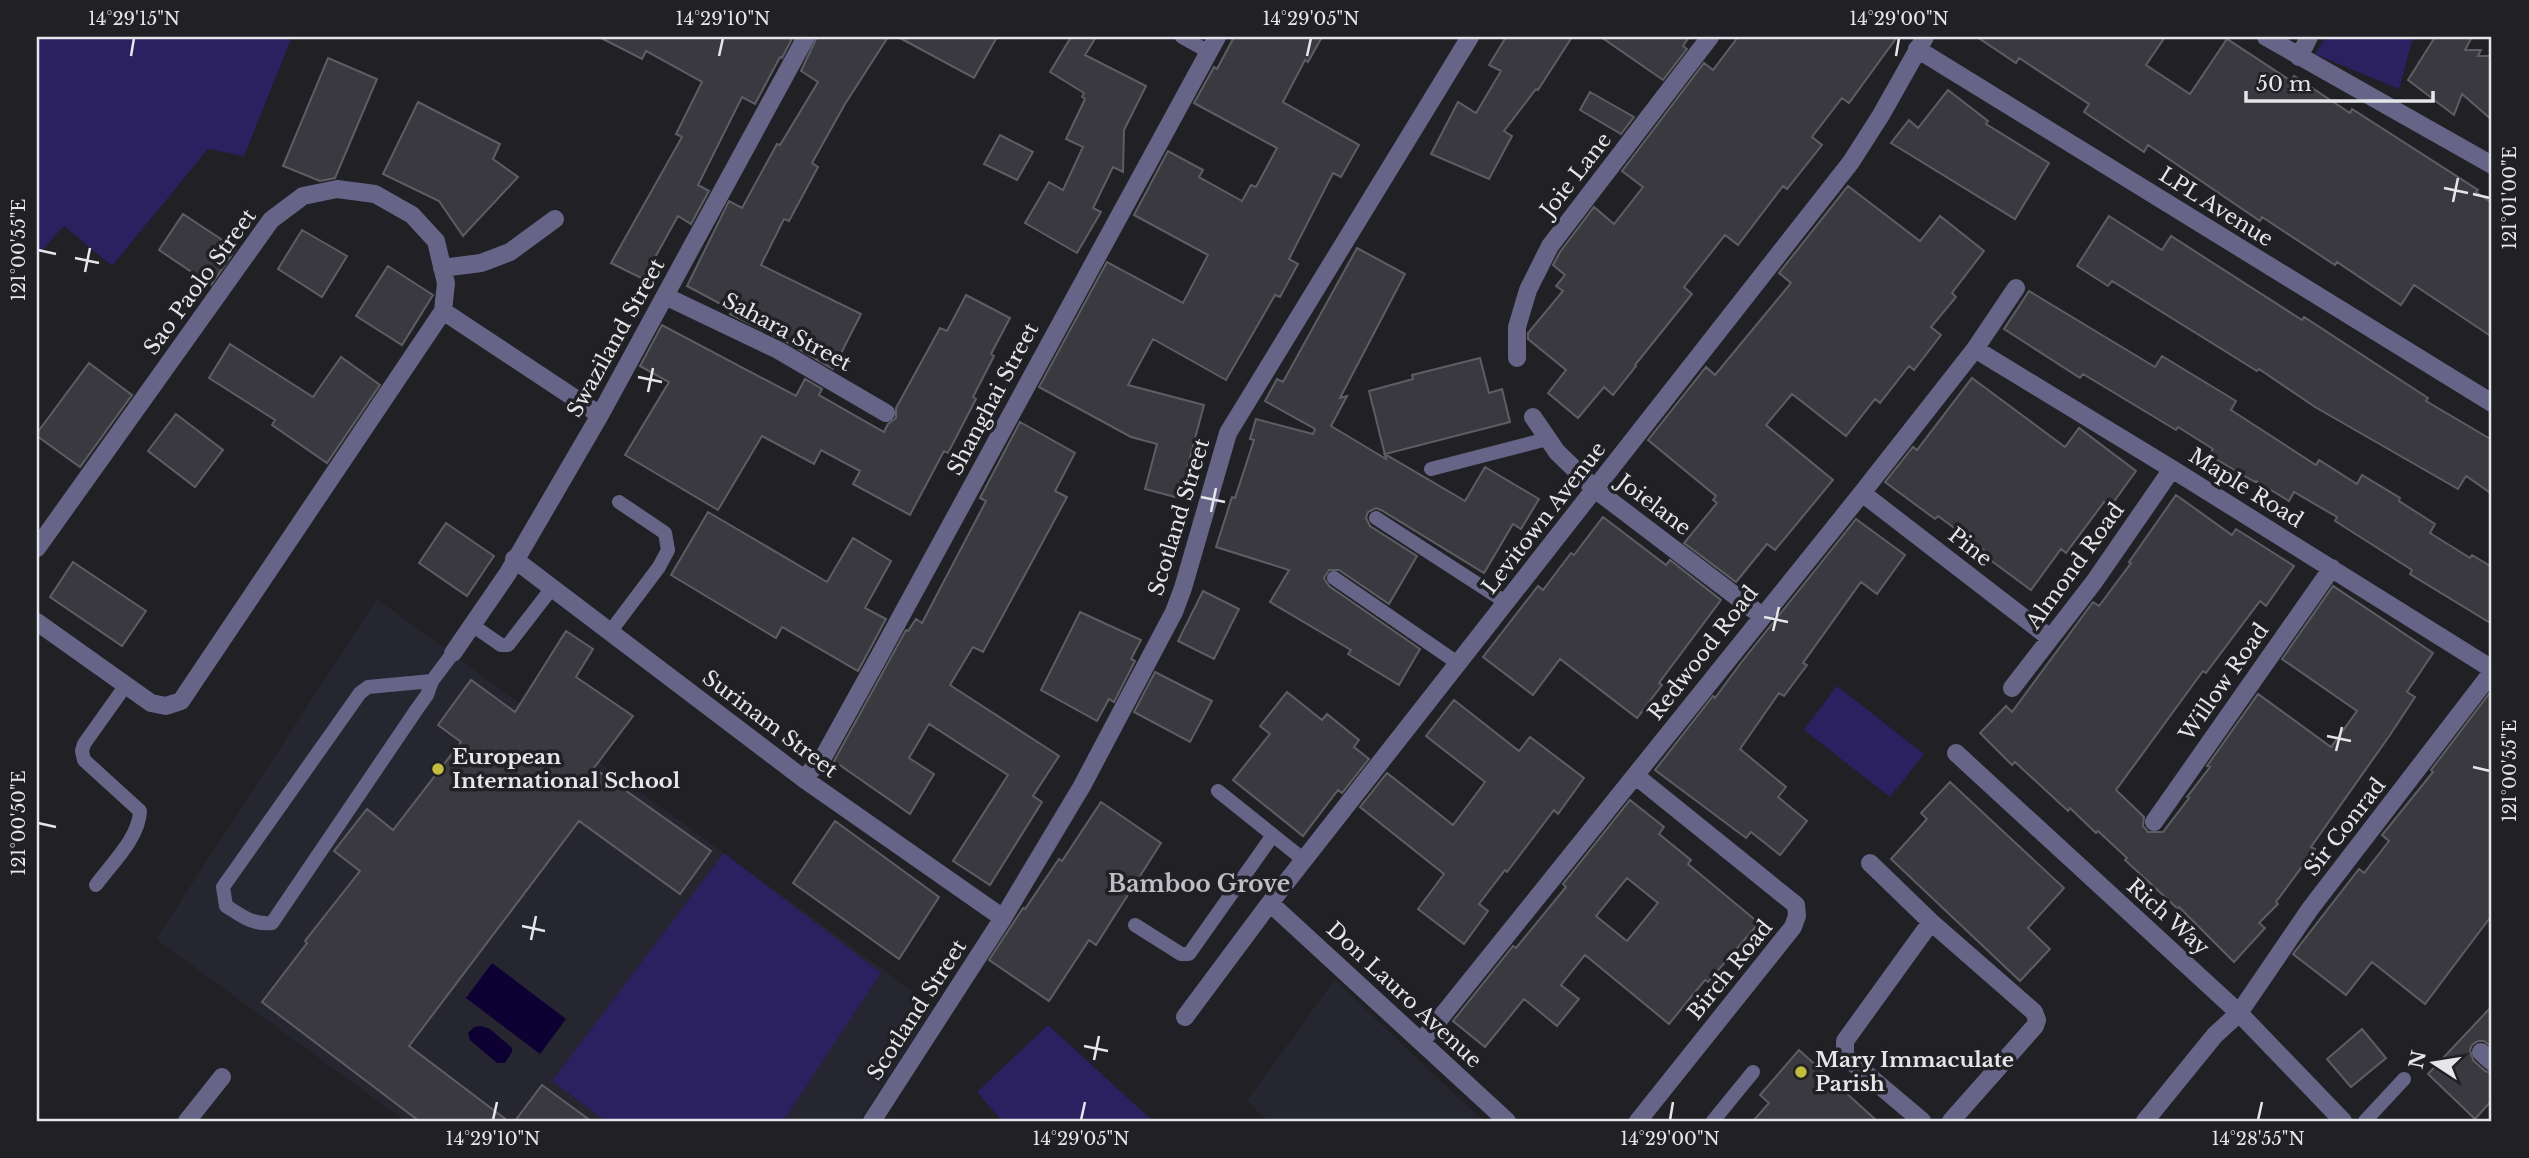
<svg xmlns="http://www.w3.org/2000/svg" width="2529" height="1158" font-family="'Libre Baskerville',serif">
	<style>
		.built { fill: #262631 }
		.green { fill: #2b2060 }
		.water { fill: #0d0032 }
		.building { fill: #39393f; stroke: #5d5d63; stroke-width: 2; fill-rule: evenodd }
		.lines { fill: none; stroke-linecap: round; stroke-linejoin: round }
		.lane { stroke: #666588; stroke-width: 14 }
		.street { stroke: #666588; stroke-width: 18 }
		.ticks { fill: none; stroke: #e5e6e9; stroke-width: 2.5 }
		.poi-dot { fill: #c4bc3e; stroke: #202025; stroke-width: 2.5 }
		.labels { text-anchor: middle; dominant-baseline: central; stroke-width: 7; stroke-linejoin: round; paint-order: stroke }
		.street-label { font-size: 21px; fill: #e5e6e9; stroke: #202025 }
		.poi-label { font-size: 21px; font-weight: bold; fill: #e5e6e9; stroke: #202025; text-anchor: start }
		.neighbourhood-label { font-size: 23px; font-weight: bold; fill: #bebec5; stroke: #202025 }
		.neatline { fill: none; stroke: #e5e6e9; stroke-width: 2.5 }
		.ticks-label { font-size: 18px; text-anchor: middle; fill: #e5e6e9 }
	</style>
	<rect width="100%" height="100%" fill="#202025"/>
	<path class="built" d="M377,599l557,408 -75,114h-454l-249,-182z
		M1335,979l73,71 75,71h-215l-21,-20z"/>
	<path class="green" d="M37,37h255l-48,119 -36,-7 -96,117 -48,-40 -27,30z
		M2326,37l87,1 -14,51 -84,-35z
		M1837,686l87,68 -34,43 -86,-67z
		M724,853l157,120 -98,148h-177l-54,-40z
		M1048,1025l105,96h-151l-25,-29z"/>
	<path class="water" d="M492,963l74,56 -26,35 -74,-56z
		M481,1026l9,3 22,19v4l-7,11h-8l-27,-23 -2,-7 6,-6z"/>
	<path class="building" d="M599,37h194l-11,21 -2,-1 -25,47 -13,-7 -44,88 11,6 -18,33 -13,-8 -35,63 -32,-16 71,-126 -6,-3 26,-52 -56,-31 -4,8z
		M817,37h71l-43,67 -33,59 6,4 -29,54 -5,-2 -23,46 100,49 -28,55 -50,-29 -53,-26 2,-4 -45,-24 42,-85 13,7 35,-64 3,1 38,-63 -17,-11z
		M898,37h99l-23,41z
		M1071,37h25l-11,18 61,31 -22,44 -1,42 -10,-5 -20,41 8,4 -24,41 -52,-30 24,-41 14,8 20,-43 -17,-8 19,-40 -3,-2 2,-4 -34,-21z
		M1234,37h88l-14,25 -3,-2 -22,42 76,43 -18,32 -8,-4 -44,86 9,5 -18,33 -5,-2 -49,85 -73,-41 -25,46 76,20 -25,93 -34,-9 12,-45 -26,-7 -92,-50 68,-125 76,41 25,-48 -74,-40 34,-64 35,19 -4,7 43,24 9,-16 5,2 21,-39 -83,-45 20,-36 3,2z
		M1506,37h66l-34,53 -2,-1 -32,42 8,5 -23,43 -58,-25 27,-52 18,11 25,-42 -12,-6z
		M1601,37h88l-6,9 4,3 -24,31z
		M1738,37h159l-48,66 -7,-5 -30,39 10,8 -35,44 -4,-3 -45,59 -13,-10 -41,52 8,7 -57,71 1,1 -23,29 -9,-8 -26,31 -30,-25 18,-23 -38,-31v-6l35,-42 -7,-5 9,-11 -12,-10 7,-13 34,-45 20,17 29,-37 -21,-16 82,-108 9,7z
		M1977,37h188l-19,28 44,29 37,-55 64,42 3,-5 56,37 2,-4 126,81 -2,2 16,11v134l-78,-52 -13,20 -64,-43 -2,3 -73,-48 -2,4 -112,-76 -4,7 -60,-40 5,-8 -70,-46 -3,5z
		M2435,37h37l-7,13h16l-3,6h14v64l-30,-26 -8,21 -46,-35z
		M328,58l49,21 -42,99 -15,3 -37,-15z
		M1948,90l40,31 -2,3 63,39 -34,56 -124,-76 18,-23 9,8z
		M1590,92l44,25 -13,17 -41,-24z
		M418,102l82,42 -7,15 25,18 -55,59 -24,-35 -56,-27z
		M1000,135l33,17 -16,28 -33,-16z
		M1848,186l72,55 20,-25 44,35 -32,42 4,4 -25,30 10,8 -27,35 -5,-4 -29,37 -5,-4 -29,37 -54,-42 -26,31 67,55 -58,70 -8,-6 -31,38 -52,-39 33,-40 -4,-3 3,-4 -68,-56 58,-73 9,8 76,-92 -12,-10z
		M183,214l53,35 -25,36 -52,-35z
		M2109,216l53,34 9,-14 131,84 2,-3 124,81 -2,3 66,39v54l-26,-18 -8,13 -143,-82 -56,-38 -2,2 -145,-90 -4,5 -31,-20z
		M302,230l45,26 -25,41 -44,-28z
		M1357,248l48,26 -65,124 7,-2 -16,30 55,33 -17,-68 44,-12 -1,-4 68,-17 9,35 13,-4 8,33 -125,32 80,47 20,-34 54,32 -18,30 -8,-5 -29,49 -103,-63 -5,-2 -8,4 -2,6 4,8 47,30 -28,48 -50,-34h-10l-5,8 5,8 91,63 -21,36 -51,-31 3,-4 -81,-48 19,-32 -73,-23 16,-50 3,1 19,-58 -4,-1 6,-20 57,15 2,-5 -50,-28 12,-22 6,3z
		M388,266l45,29 -31,50 -46,-29z
		M2029,291l126,76 7,-11 74,45 -5,9 85,55 3,-5 38,24 5,-9 38,23 -1,3 36,23 -5,9 40,25 2,-3 20,12v57l-82,-50 2,-4 -77,-49 2,-4 -43,-25 -5,9 -33,-20 -1,1 -46,-27 4,-6 -35,-22 -2,3 -93,-56 -3,4 -76,-49z
		M966,295l44,23 -19,36 3,2 -21,41 3,2 -28,54 -4,-2 -34,64 -57,-31 7,-13 -39,-21 -7,14 -52,-28 -44,74 -93,-55 44,-73 -29,-16 22,-41 134,71 9,-17 17,10 -3,6 65,37 4,-8 8,-6v-10l44,-80 7,3z
		M230,344l83,53 28,-40 39,28 -53,78 -55,-38 3,-5 -66,-42z
		M89,363l43,32 -52,72 -43,-31v-3z
		M1972,378l93,69 14,-19 57,43 -26,36 -6,-5 -38,51 -5,-4 -30,41 -49,-36 2,-4 -46,-34 -3,3 -50,-37 28,-35 4,3z
		M176,414l47,36 -28,37 -47,-36z
		M1020,422l55,31 -20,38 12,6 -84,155 -10,-5 -23,38 109,71 -26,40 9,6 -52,83 -37,-24 55,-86 -79,-51 -20,34 25,16 -24,40 -76,-53 72,-131 2,1 8,-12 6,4 64,-122 -6,-3z
		M2176,495l56,40 4,-6 58,37 -28,40 -6,-5 -54,72 -3,-2 -87,119 28,27 -1,9 5,6h15l26,-34 -2,-1 23,-30 -3,-1 51,-72 73,53 26,-36 -75,-52 51,-73 100,67 -26,39 8,5 -25,38 -79,112 4,2 -39,53 2,2 -19,19 6,5 -31,34 -55,-55 -1,2 -53,-49 2,-2 -29,-27 -2,2 -26,-25 -2,3 -53,-49 -3,3 -32,-32 26,-27 6,6 81,-110 6,4 32,-43 -2,-1z
		M708,512l119,70 26,-44 38,23 -26,47 21,11 -28,52 -76,-44 -6,11 -105,-63z
		M1603,517l63,48 4,-5 51,40 -62,83 3,2 -25,33 -77,-59 -27,36 -50,-38 55,-71 5,4 28,-37 3,2z
		M1856,519l49,36 -28,39 -16,-12 -58,81 4,2 -23,31 -5,-3 -39,56 46,38 -8,10 29,24 -27,34 -29,-23 -5,6 -91,-68 58,-74 2,2 25,-34z
		M446,523l48,33 -27,40 -48,-33z
		M73,562l73,49 -24,35 -72,-49z
		M1203,591l36,18 -25,50 -36,-18z
		M1080,612l61,28 -10,19 4,2 -21,41 -5,-3 -12,22 -56,-31z
		M566,631l27,18 -17,28 57,39 -39,52 117,83 -31,43 -101,-73 -170,225 99,75h-89l-157,-119 45,-59 -2,-2 55,-70 -26,-20 33,-42 26,21 68,-88 -23,-17 33,-45 44,32z
		M1155,672l57,29 -22,41 -56,-30z
		M2492,690v225l-67,89 -53,-42 -26,33 -53,-41 66,-85 5,4 25,-32 -7,-6 51,-63 -2,-2z
		M1287,692l35,28 5,-6 32,26 -5,7 15,12 -27,34 -4,-3 -35,46 -70,-56 37,-46 -10,-8z
		M1454,700l65,51 11,-14 54,41 -26,36 -4,-4 -47,62 -2,-2 -26,34 9,7 -24,33 -46,-35 26,-35 -84,-67 27,-34 66,52 32,-43 -59,-46z
		M1950,782l114,106 -36,40 22,21 -30,32 -129,-122 36,-40 -6,-6z
		M1630,800l34,27 -5,7 32,26 -3,4 71,59 -51,59 -3,-2 -36,44 -84,-69 -24,30 18,14 -22,27 -33,-27 -39,48 -32,-26 60,-75 3,2 50,-61 -3,-3zM1627,878l31,25 -31,38 -31,-25z
		M1101,802l60,41 -65,102 -7,-5 -40,61 -60,-41 34,-52 2,1 34,-50 3,2z
		M835,821l104,76 -40,62 -106,-76z
		M2492,1006v41l-8,-6h-6l-6,4 -2,5 3,10 12,11 7,2v27l-17,19 -47,-45z
		M2362,1029l24,29 -35,29 -24,-28z
		M1799,1050l78,71h-124l16,-18 -9,-8z
		M542,1085l49,36h-76z"/>
	<g class="lines">
		<path class="lane" d="M1182,37l27,15
			M1431,469l116,-30
			M1376,518l131,85
			M1334,578l125,86
			M472,625l29,20h7l44,-57
			M610,632l49,-65 9,-17 -3,-17 -46,-31
			M432,681l-64,6 -8,6 -137,194 3,19c16,10 26,19 46,17l145,-214 10,-14 5,-14 21,-28
			M1218,791l86,69
			M96,885c16,-22 43,-47 44,-74l-56,-51 -2,-9 2,-7 42,-59
			M1135,925l46,29h8l84,-119
			M1713,1121l40,-49
			M2365,1121l39,-42"/>
		<path class="street" d="M2266,37l226,128
			M1917,49l575,354
			M2299,57l10,-20
			M442,268l39,-5 29,-11 45,-33
			M665,296l113,54 108,63
			M443,311l157,104
			M1975,349l197,120 320,200
			M1517,358v-31l11,-37 22,-44 160,-209
			M1533,417l24,35 39,38 166,126
			M1862,493l188,145
			M37,548l234,-328 32,-24 34,-7 38,5 37,21 24,26 10,42 -3,28 -262,390 -15,5 -15,-3 -114,-81
			M514,559l290,220 199,139
			M453,653l55,-80 92,-158 206,-378
			M2012,688l82,-106 78,-113
			M1956,753l283,260 104,108
			M1636,776l160,129 1,11 -4,11 -155,194
			M804,779l21,-25 51,-92 341,-625
			M2154,822l178,-254
			M1870,863l61,59 103,90 3,8 -2,6 -84,95
			M1270,903l237,218
			M1185,1017l85,-114 581,-741 30,-47 44,-78
			M1421,1042l441,-549 113,-144 41,-61
			M2481,1052l11,10
			M187,1121l35,-44
			M872,1121l131,-203 79,-132 92,-174 9,-24 45,-155 242,-396
			M1922,1121l-77,-65v-15l86,-119
			M2145,1121l70,-86 24,-22 71,-104 182,-237"/>
	</g>
	<path class="ticks" d="M131,56l3,-18M719,56l4,-18M1307,56l4,-18M1896,56l3,-18M2444,188l24,5M2473,194l17,4M2453,202l5,-24M38,250l18,4M75,258l24,5M85,272l5,-24M638,377l24,5M648,392l5,-24M1201,497l24,5M1211,512l5,-24M1764,617l24,5M1773,631l6,-24M2327,736l24,5M2336,751l6,-24M2473,767l17,4M38,823l18,4M522,926l23,5M531,940l5,-24M1084,1046l24,5M1094,1060l5,-24M493,1120l4,-18M1081,1120l4,-18M1670,1120l3,-18M2258,1120l4,-18"/>
	<g class="poi-dot">
		<circle cx="438" cy="769" r="7"/>
		<circle cx="1801" cy="1072" r="7"/>
	</g>
	<g class="labels">
		<g class="street-label">
			<text transform="translate(1576 175) rotate(-52)">Joie Lane</text>
			<text transform="translate(2216 207) rotate(32)">LPL Avenue</text>
			<text transform="translate(200 282) rotate(-54)">Sao Paolo Street</text>
			<text transform="translate(787 332) rotate(28)">Sahara Street</text>
			<text transform="translate(616 338) rotate(-61)">Swaziland Street</text>
			<text transform="translate(993 399) rotate(-62)">Shanghai Street</text>
			<text transform="translate(2246 488) rotate(32)">Maple Road</text>
			<text transform="translate(1654 505) rotate(37)">Joielane</text>
			<text transform="translate(1179 517) rotate(-73)">Scotland Street</text>
			<text transform="translate(1544 518) rotate(-52)">Levitown Avenue</text>
			<text transform="translate(1970 547) rotate(38)">Pine</text>
			<text transform="translate(2075 566) rotate(-54)">Almond Road</text>
			<text transform="translate(1703 653) rotate(-52)">Redwood Road</text>
			<text transform="translate(2224 682) rotate(-55)">Willow Road</text>
			<text transform="translate(770 724) rotate(37)">Surinam Street</text>
			<text transform="translate(2345 827) rotate(-52)">Sir Conrad</text>
			<text transform="translate(2168 917) rotate(42)">Rich Way</text>
			<text transform="translate(1730 970) rotate(-51)">Birch Road</text>
			<text transform="translate(1404 995) rotate(43)">Don Lauro Avenue</text>
			<text transform="translate(917 1010) rotate(-57)">Scotland Street</text>
		</g>
		<g class="poi-label">
			<text x="452" y="757">European<tspan x="452" dy="24">International School</tspan></text>
			<text x="1815" y="1060">Mary Immaculate<tspan x="1815" dy="24">Parish</tspan></text>
		</g>
		<g class="neighbourhood-label">
			<text x="1199" y="884">Bamboo Grove</text>
		</g>
	</g>
	<rect width="2529" height="1158" fill="none" stroke="#202025" stroke-width="77"/>
	<g transform="translate(2434 1063) rotate(282)" stroke="#202025" stroke-width="5" paint-order="stroke">
	<path d="M0-5L12 26L0 18L-12 26Z" fill="#e5e6e9"/>
	<text y="-10" font-size="19" font-weight="bold" text-anchor="middle" fill="#e5e6e9">N</text>
	</g>
	<path d="M2246 91v10h187v-10" fill="none" stroke="#e5e6e9" stroke-width="3.5"/>
	<text x="2256" y="91" font-size="21" fill="#e5e6e9" stroke="#202025" stroke-width="5" paint-order="stroke">50 m</text>
	<rect x="38" y="38" width="2452" height="1082" class="neatline"/>
	<g class="ticks-label">
		<text x="134" y="25">14°29'15"N</text>
		<text x="723" y="25">14°29'10"N</text>
		<text x="1311" y="25">14°29'05"N</text>
		<text x="1899" y="25">14°29'00"N</text>
		<text transform="translate(2510 198) rotate(-90)" y="6">121°01'00"E</text>
		<text transform="translate(19 250) rotate(-90)" y="6">121°00'55"E</text>
		<text transform="translate(2510 771) rotate(-90)" y="6">121°00'55"E</text>
		<text transform="translate(19 823) rotate(-90)" y="6">121°00'50"E</text>
		<text x="493" y="1145">14°29'10"N</text>
		<text x="1081" y="1145">14°29'05"N</text>
		<text x="1670" y="1145">14°29'00"N</text>
		<text x="2258" y="1145">14°28'55"N</text>
	</g>
</svg>
